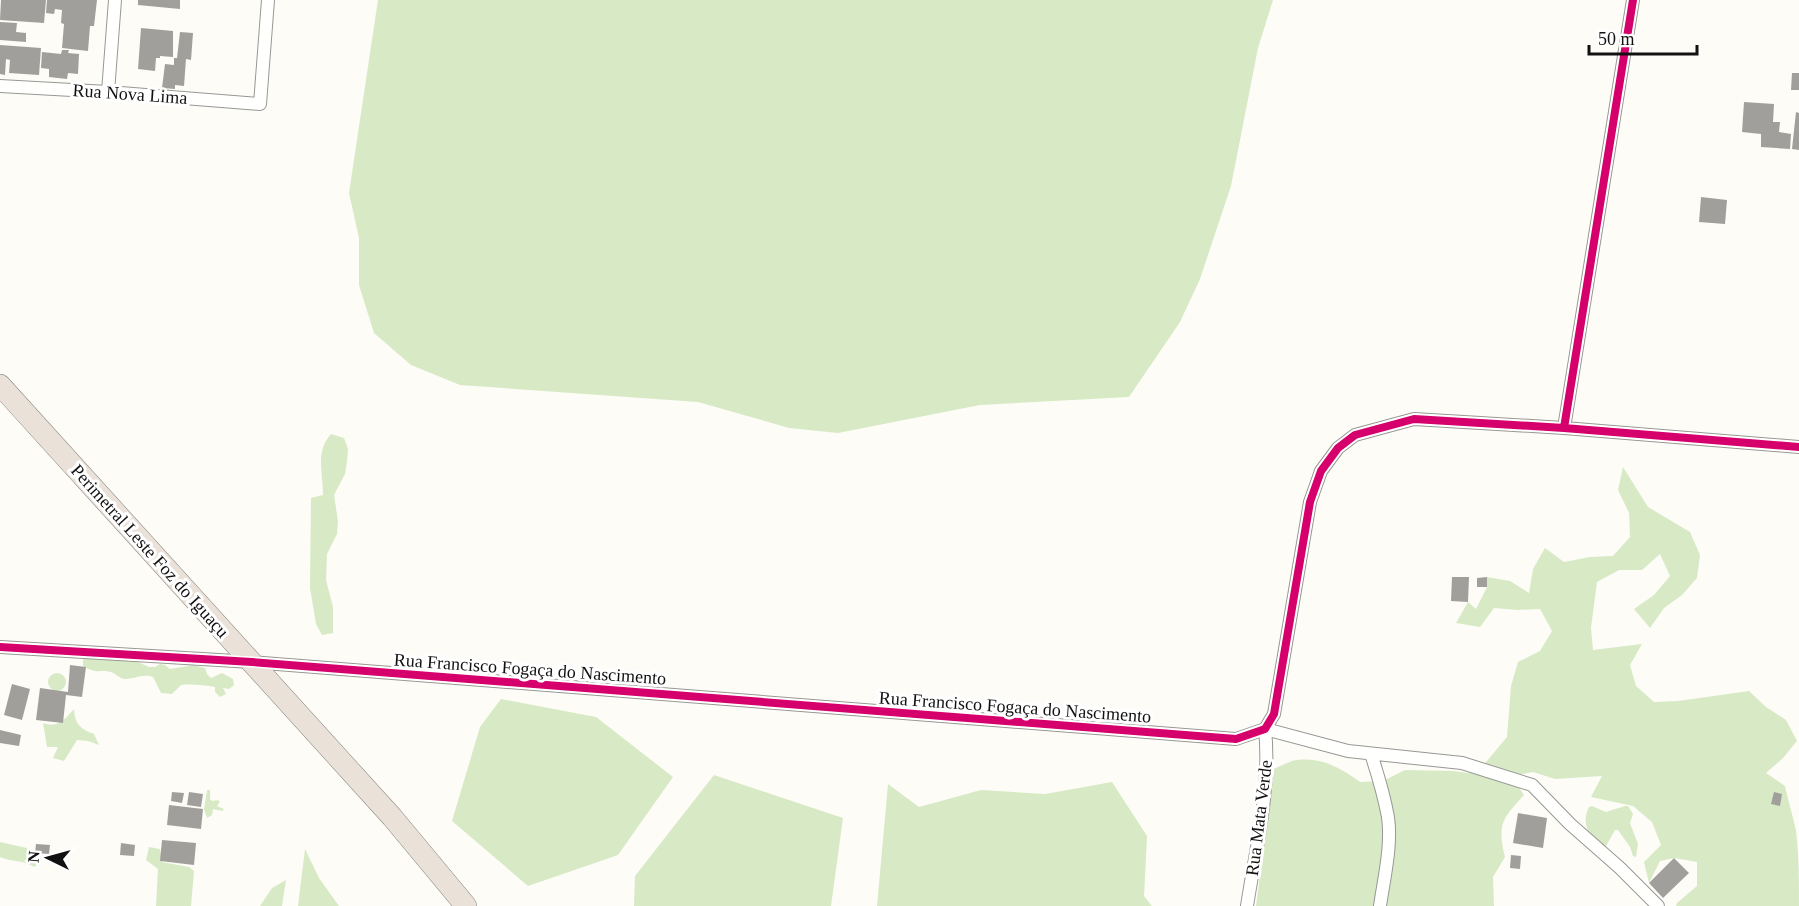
<svg xmlns="http://www.w3.org/2000/svg" width="1799" height="906" font-family="'Times New Roman',serif">
	<style>
		.forest { fill: #d8eac5 }
		.building { fill: #a19f9c }
		.lines { fill: none; stroke-linecap: round; stroke-linejoin: round }
		.street-casing { stroke: #979795; stroke-width: 14 }
		.highway-casing { stroke: #858482; stroke-width: 22 }
		.street { stroke: #fffffe; stroke-width: 12 }
		.highway { stroke: #eae1d8; stroke-width: 21 }
		.cycleway-casing { stroke: #fff; stroke-width: 11 }
		.cycleway { stroke: #d6006c; stroke-width: 8 }
		.labels { text-anchor: middle; dominant-baseline: central; stroke-width: 6; stroke-linejoin: round; paint-order: stroke }
		.street-label { font-size: 18px; fill: #111; stroke: #fff }
	</style>
	<rect width="100%" height="100%" fill="#fdfcf7"/>
	<path class="forest" d="M378,0h895l-15,48 -27,138 -31,93 -20,43 -51,75 -149,8 -142,28 -49,-5 -91,-26 -238,-17 -49,-20 -37,-32 -15,-48v-47l-10,-45z
		M331,434l13,4 4,11 -1,12 -2,13 -11,21 4,26 -1,13 -10,20 -1,26 7,27v26l-11,2 -6,-11 -6,-36 1,-90 12,-3c0,-23 -8,-43 8,-61z
		M1623,467l25,40 42,25 10,23 -3,23 -15,17 -18,13 -14,20 -16,-19 20,-14 16,-19 -10,-22 -18,16h-23l-22,12 -6,46 2,22 49,-6 -12,21 6,21 18,16 24,-1 71,-10 17,16 20,13 11,21 -14,17 -17,15 19,13c3,15 8,30 11,45 3,24 3,51 3,75h-123l1,-3 20,-17v-24l-23,-4 -14,3 -11,22 -5,-21 17,-17 -9,-23 -19,-16 -42,-9 11,-21 -47,3 -22,-7 -22,4 13,19c-22,24 -27,30 -19,62l-12,20 1,29h-238l18,-137c7,-3 15,-8 23,-9 25,-3 44,8 63,22l23,-1 22,-11 48,1 23,3 31,-37 4,-51 7,-24 22,-11 12,-20 -12,-22 -23,1 -23,-2 -14,19 -24,-4 12,-21 8,7 11,-22v-10l23,4 19,12 4,-24 12,-21 19,14 26,-5 23,-1 17,-19 -1,-24 -11,-23z
		M85,656h18l12,4 23,2 11,5h6l5,-3 5,1 5,4 24,-4 11,3 2,6 4,4 11,-5 11,6 1,6 -5,4 -6,-1 3,6 -6,3 -5,-5v-5c-11,-2 -23,-3 -34,-2l-9,9 -11,-1 -8,-16c-10,-4 -18,2 -29,2 -5,-1 -8,-5 -13,-7 -12,-3 -12,3 -28,-6v-6z
		M48 682a9 9 0 1 1 18 0a9 9 0 1 1-18 0Z
		M501,699l95,18 77,60 -55,78 -90,31 -76,-65 28,-94z
		M74,709c1,15 6,20 20,25l5,11 -11,-4 -11,-1 -13,21 -11,-3 5,-11h-11l-4,-24c16,5 21,-3 31,-14z
		M714,775l129,43 -12,88h-197l1,-30z
		M1112,782l35,54 -3,60 8,10h-275l11,-122 31,23 62,-17 64,4z
		M207,790h3v9l2,2 6,-1 2,2 -3,4 7,3 -2,2 -9,-2 -1,6 -5,3 -3,-9z
		M1592,806l14,6 19,-6h3l5,8 -3,9 8,21 -2,13 -3,-1 -3,-9 -12,-17h-3l-10,18c-15,-10 -25,-23 -16,-41z
		M0,842l31,7 4,4 4,10 -5,4c-10,-7 -23,-5 -34,-10z
		M149,847l11,2 2,13 27,5 5,4 -3,35h-35l2,-37 -12,-9z
		M305,849l14,29 20,28h-41z
		M286,880l-4,26h-22l12,-18z"/>
	<path class="building" d="M1,0h45l-2,23 -44,-3z
		M47,0h50l-3,26h-4l-2,25 -26,-3 2,-24 -3,-1 1,-13 -7,-1 -1,5 -8,-1z
		M138,0h42v9l-42,-4z
		M0,22l17,1 -1,9 10,1v9l-26,-2z
		M141,28l32,3v26l-13,-1v2h-4l-1,13 -17,-2z
		M180,32l13,1 -2,27 -5,-1 -2,27 -9,-1v4l-13,-1 3,-24 9,1v-7h3z
		M0,45l41,3 -2,27 -30,-2 1,-13 -4,-1 -1,16 -5,-1z
		M62,50h7l-1,3 11,1 -1,20 -10,-1 -1,6 -18,-2v-8l-8,-1 1,-16 19,2z
		M1792,73h7v17h-8z
		M1744,102l30,2 -1,18h7l-1,10 12,2 -1,15 -29,-2v-13l-19,-2z
		M1796,112l3,1v37l-7,-1z
		M1701,197l26,3 -2,24 -26,-2z
		M1452,577h17l-1,25 -17,-1z
		M1487,577v10h-10v-9z
		M70,665l16,2 -4,30 -16,-2 -3,28 -27,-3 4,-32 28,4z
		M12,684l18,5 -8,31 -18,-5z
		M0,730l21,5 -2,11 -19,-3z
		M172,792l12,1 -2,10 -11,-2z
		M189,792l14,2 -2,13 -14,-2z
		M1774,792l8,2 -2,12 -9,-2z
		M169,805l34,4 -2,20 -34,-4z
		M1518,813l29,5 -4,30 -30,-5z
		M162,840l34,3 -2,22 -34,-4z
		M121,843l14,2 -1,11 -14,-1z
		M36,844l14,1 -1,9 -14,-1z
		M1511,855l10,1 -1,13 -10,-1z
		M1674,858l15,15 -26,25 -14,-15z"/>
	<g class="lines">
		<defs>
			<path id="street" d="M0,86l108,6 152,12 8,-104
				M108,92l7,-92
				M1564,428l69,-428
				M0,647l252,15 984,77 29,-10 9,-15 36,-212 11,-31 17,-23 17,-13 59,-16 150,9 235,19
				M1371,754c7,21 13,42 17,63 4,29 -4,61 -8,89
				M1247,906c9,-58 24,-118 18,-177l83,22 114,12 70,22 38,39 50,44 38,38"/>
			<path id="highway" d="M0,385l392,432 74,89"/>
		</defs>
		<use href="#street" class="street-casing"/>
		<use href="#highway" class="highway-casing"/>
		<use href="#street" class="street"/>
		<use href="#highway" class="highway"/>
		<defs>
			<path id="cycleway" d="M1564,428l69,-428
				M0,647l252,15 984,77 29,-10 9,-15 36,-212 11,-31 17,-23 17,-13 59,-16 150,9 235,19"/>
		</defs>
		<use href="#cycleway" class="cycleway-casing"/>
		<use href="#cycleway" class="cycleway"/>
	</g>
	<g class="labels">
		<g class="street-label">
			<text transform="translate(130 94) rotate(4)">Rua Nova Lima</text>
			<text transform="translate(150 551) rotate(48)">Perimetral Leste Foz do Iguaçu</text>
			<text transform="translate(530 669) rotate(4)">Rua Francisco Fogaça do Nascimento</text>
			<text transform="translate(1015 707) rotate(4)">Rua Francisco Fogaça do Nascimento</text>
			<text transform="translate(1259 818) rotate(-83)">Rua Mata Verde</text>
		</g>
	</g>
	<g transform="translate(48 858) rotate(275)" stroke="#ffffff" stroke-width="4.5" paint-order="stroke">
	<path d="M0-4.5L10 22L0 15L-10 22Z" fill="#111111"/>
	<text y="-9" font-size="16" font-weight="bold" text-anchor="middle" fill="#111111">N</text>
	</g>
	<path d="M1589 45v9h108v-9" fill="none" stroke="#111111" stroke-width="3"/>
	<text x="1598" y="45" font-size="18" fill="#111111" stroke="#ffffff" stroke-width="4.5" paint-order="stroke">50 m</text>
</svg>
